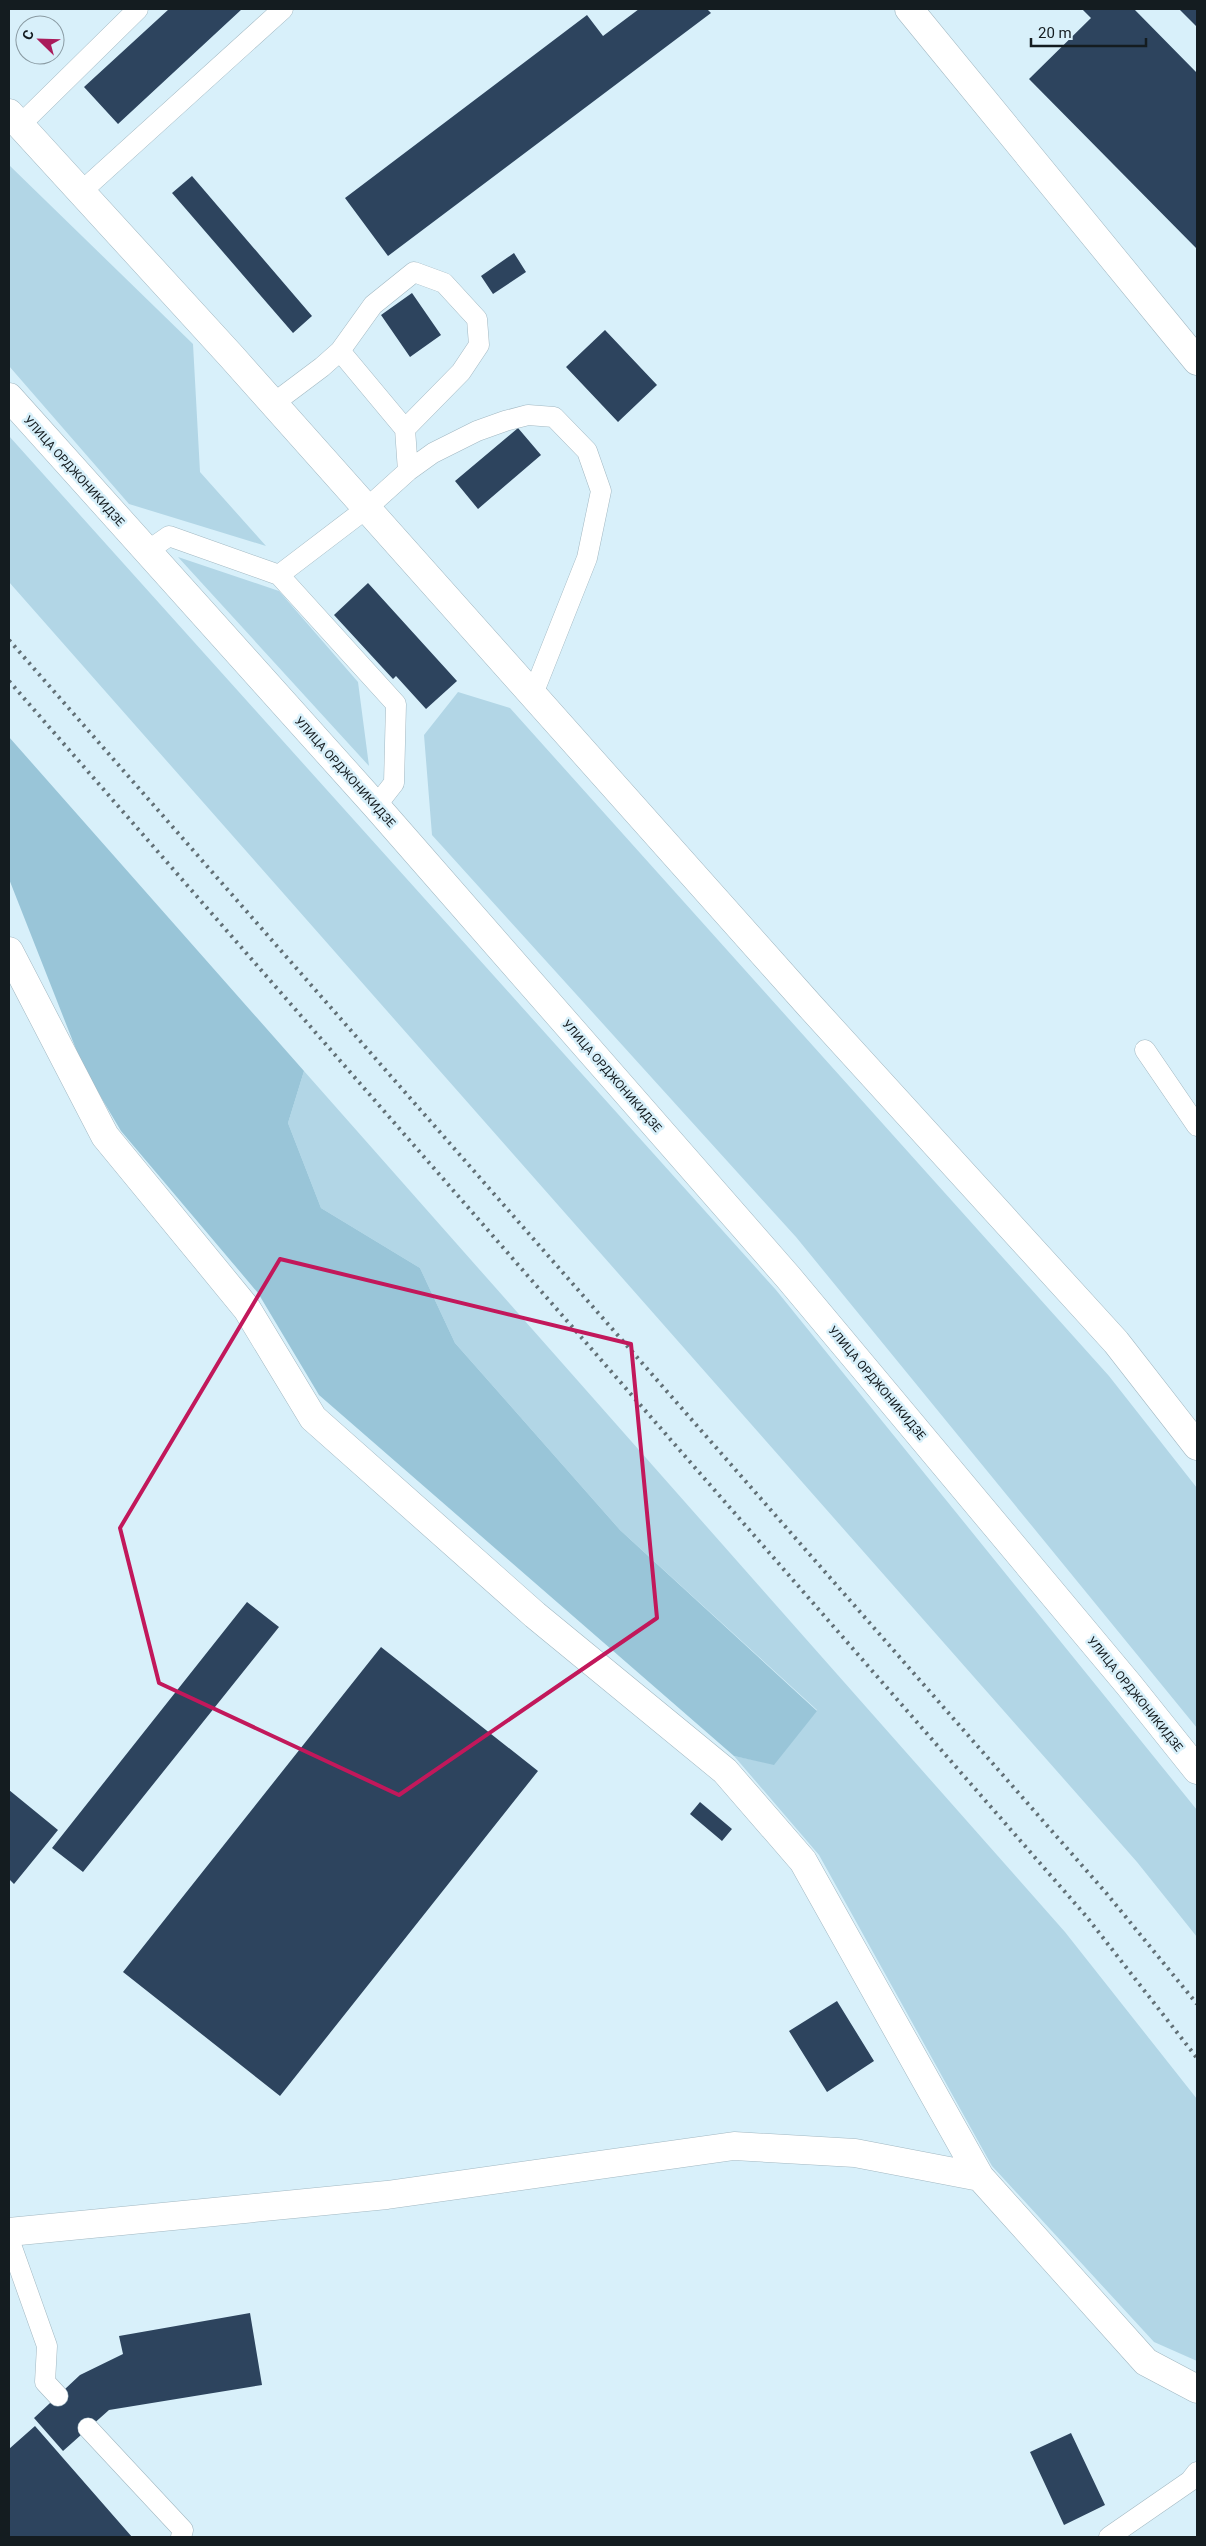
<svg xmlns="http://www.w3.org/2000/svg" width="1206" height="2546" font-family="Roboto,sans-serif">
	<style>
		.green { fill: #b2d6e6 }
		.forest { fill: #99c5d8 }
		.building { fill: #2d445e }
		.lines { fill: none; stroke-linecap: round; stroke-linejoin: round }
		.service-casing { stroke: #a2b8c2; stroke-width: 21 }
		.minor-casing { stroke: #a2b8c2; stroke-width: 29 }
		.primary-casing { stroke: #a2b8c2; stroke-width: 29 }
		.service { stroke: #fff; stroke-width: 20 }
		.minor { stroke: #fff; stroke-width: 28 }
		.primary { stroke: #fff; stroke-width: 28 }
		.rail { stroke: #627076; stroke-width: 4; stroke-dasharray: 2.5 5; stroke-linecap: butt }
		.marked { fill: none; stroke: #c2185b; stroke-width: 4; stroke-linejoin: round }
		.labels { text-anchor: middle; dominant-baseline: central; stroke-width: 5; stroke-linejoin: round; paint-order: stroke }
		.street-label { font-size: 12px; fill: #141c20; stroke: #d8f0fa }
	</style>
	<rect width="100%" height="100%" fill="#d8f0fa"/>
	<path class="green" d="M9,165l184,179 7,128 66,74 -137,-42 -120,-138z
		M9,436l767,854 421,520v127l-60,-75 -1128,-1280z
		M178,557l101,34 79,91 11,84z
		M458,692l52,16 599,668 88,112v240l-401,-491 -364,-402 -8,-100z
		M304,1071l761,861 132,167v262l-43,-19 -162,-176 -173,-311 -85,-99 40,8 43,-54 -197,-180 -165,-187 -35,-75 -99,-60 -33,-85z"/>
	<path class="forest" d="M9,737l295,334 -16,52 33,85 99,60 35,75 165,187 197,181 -43,54 -40,-9 -415,-361 -61,-102 -137,-162 -38,-64 -74,-188z"/>
	<path class="building" d="M169,9h73l-124,115 -34,-37z
		M639,9h68l4,4 -323,243 -43,-58 242,-183 16,21z
		M1082,9h52l63,64v176l-168,-170 62,-61z
		M1179,9h18v18z
		M192,176l120,140 -19,17 -121,-140z
		M514,253l12,19 -33,22 -12,-18z
		M412,293l29,42 -31,22 -29,-42z
		M605,330l52,55 -39,37 -52,-55z
		M518,428l23,27 -63,54 -23,-28z
		M368,583l89,98 -31,28 -30,-33 -3,3 -59,-64z
		M247,1602l32,25 -196,245 -31,-24z
		M381,1647l157,124 -258,325 -157,-124z
		M9,1790l49,40 -44,54 -5,-5z
		M700,1802l32,27 -10,12 -32,-27z
		M837,2001l37,60 -47,31 -38,-61z
		M250,2313l12,72 -153,25 -46,41 -29,-33 46,-43 43,-21 -4,-18z
		M35,2426l97,111h-122l-1,-88z
		M1071,2433l34,72 -41,20 -34,-73z"/>
	<g class="lines">
		<defs>
			<path id="service" d="M20,125l118,-116
				M82,191l201,-182
				M340,351l65,78
				M274,403l48,-36 18,-16 33,-46 41,-33 30,11 33,36 2,26 -18,27 -56,57 3,42
				M146,552l23,-16 110,39 88,-67 41,-37 25,-18 44,-22 28,-10 23,-6 26,2 33,34 14,40 -14,67 -54,136
				M279,575l117,129 -2,79 -18,23
				M1145,1050l52,76
				M9,2239l38,107 -2,36 13,14
				M88,2428l95,102 -2,7
				M1109,2537l81,-56 7,-9"/>
			<path id="minor" d="M909,9l288,352
				M9,951l96,185 142,173 66,109 222,197 190,156 78,90 177,316 166,185 51,27
				M9,2232l378,-37 347,-49 121,7 125,24"/>
			<path id="primary" d="M9,113l223,244 578,649 306,336 81,104
				M9,397l367,409 412,471 341,408 68,85"/>
		</defs>
		<use href="#service" class="service-casing"/>
		<use href="#minor" class="minor-casing"/>
		<use href="#primary" class="primary-casing"/>
		<use href="#service" class="service"/>
		<use href="#minor" class="minor"/>
		<use href="#primary" class="primary"/>
		<path class="rail" d="M9,640l1098,1254 90,110
			M9,681l1077,1235 111,142"/>
	</g>
	<path class="marked" d="M280,1259l351,85 26,274 -258,177 -240,-112 -39,-155z"/>
	<g class="labels">
		<g class="street-label">
			<text transform="translate(74 471) rotate(48)">УЛИЦА ОРДЖОНИКИДЗЕ</text>
			<text transform="translate(345 772) rotate(48)">УЛИЦА ОРДЖОНИКИДЗЕ</text>
			<text transform="translate(612 1076) rotate(49)">УЛИЦА ОРДЖОНИКИДЗЕ</text>
			<text transform="translate(877 1383) rotate(50)">УЛИЦА ОРДЖОНИКИДЗЕ</text>
			<text transform="translate(1135 1694) rotate(51)">УЛИЦА ОРДЖОНИКИДЗЕ</text>
		</g>
	</g>
	<rect width="1206" height="2546" fill="none" stroke="#141c20" stroke-width="20"/>
	<g transform="translate(40 40) rotate(293)"><circle r="24" fill="#d8f0fa" stroke="#8a9ba3"/>
	<path d="M0-4L9 19L0 12L-9 19Z" fill="#aa1c5b"/>
	<text y="-8" font-size="14" font-weight="bold" text-anchor="middle" fill="#141c20">С</text>
	</g>
	<path d="M1031 38v8h115v-8" fill="none" stroke="#141c20" stroke-width="2.5"/>
	<text x="1038" y="38" font-size="15" fill="#141c20" stroke="#d8f0fa" stroke-width="4" paint-order="stroke">20 m</text>
</svg>
